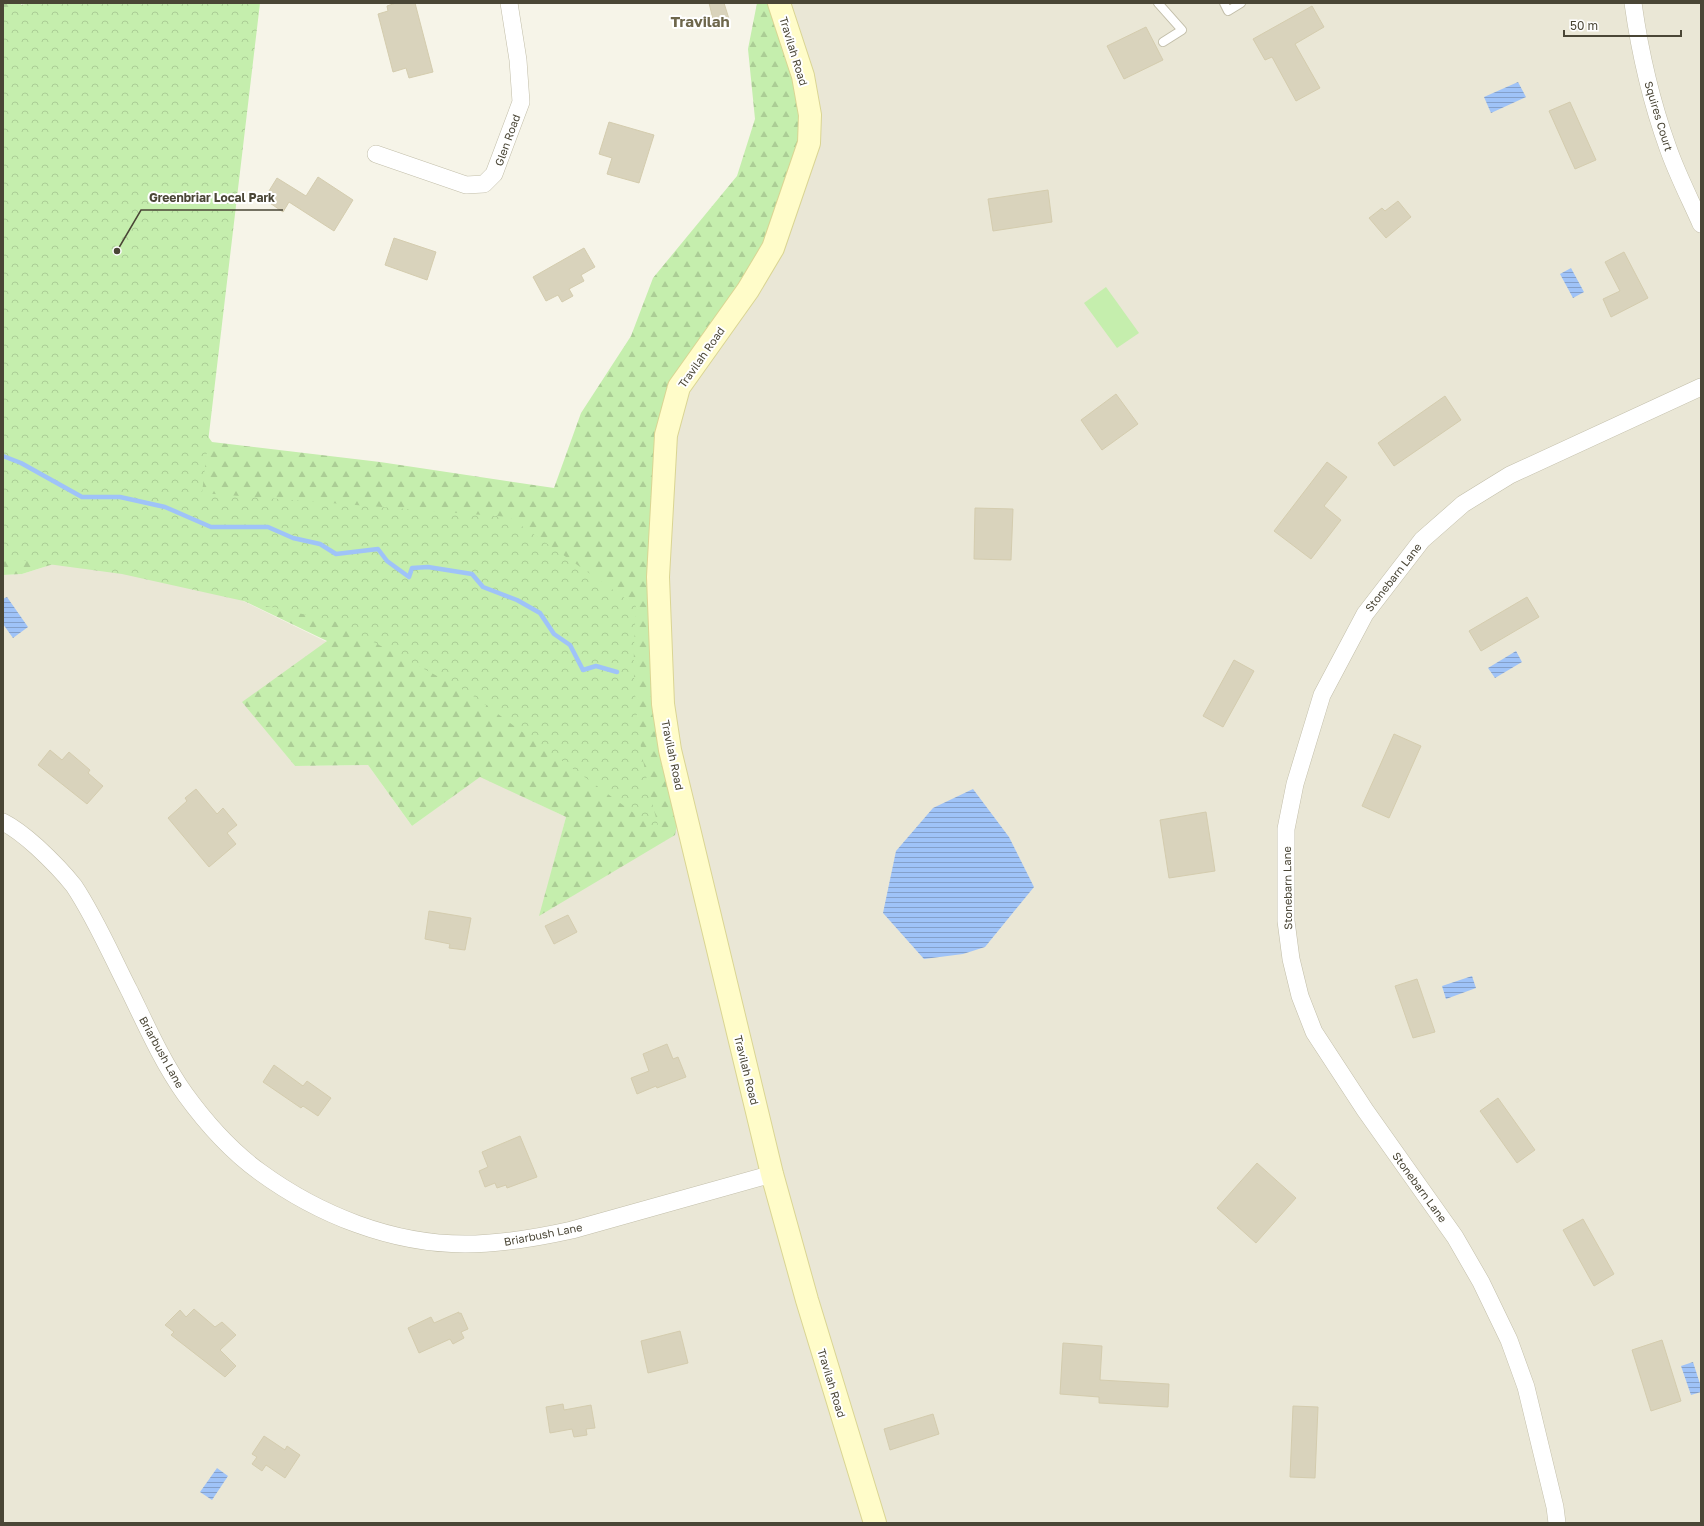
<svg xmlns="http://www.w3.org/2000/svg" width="1704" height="1526" font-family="'Golos Text',sans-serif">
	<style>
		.residential { fill: #eae7d6 }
		.grass { fill: #c5eead }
		.forest { fill: url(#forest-firs) }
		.park { fill: url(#park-crowns) }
		.water { fill: url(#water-rules) }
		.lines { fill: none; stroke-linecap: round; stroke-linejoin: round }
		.stream { stroke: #9fc3f8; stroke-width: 4.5 }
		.building { fill: #d9d3bc; stroke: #d4ccae }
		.service-casing { stroke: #c2bea9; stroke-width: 10 }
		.minor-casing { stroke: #c2bea9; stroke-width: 18 }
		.secondary-casing { stroke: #dad593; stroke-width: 24 }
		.service { stroke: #fff; stroke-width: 8 }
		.minor { stroke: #fff; stroke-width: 17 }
		.secondary { stroke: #fffcc9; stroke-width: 22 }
		.labels { text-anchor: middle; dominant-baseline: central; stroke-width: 4; stroke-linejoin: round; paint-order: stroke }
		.street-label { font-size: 11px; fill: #4a4636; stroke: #fff }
		.district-label { font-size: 15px; font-weight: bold; fill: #6e674c; stroke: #fff }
		.leader { fill: none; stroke: #4a4636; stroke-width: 1.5 }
		.callout-dot { fill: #4a4636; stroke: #fff; stroke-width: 1.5 }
		.callout-label { font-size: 12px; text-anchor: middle; font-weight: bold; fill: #4a4636; stroke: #fff; stroke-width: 4; stroke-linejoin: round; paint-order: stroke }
	</style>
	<defs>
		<pattern id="forest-firs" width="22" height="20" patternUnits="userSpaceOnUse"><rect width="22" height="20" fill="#c5eead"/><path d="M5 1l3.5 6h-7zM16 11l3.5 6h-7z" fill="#abcd95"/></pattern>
		<pattern id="park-crowns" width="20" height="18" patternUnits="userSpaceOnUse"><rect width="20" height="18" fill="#c5eead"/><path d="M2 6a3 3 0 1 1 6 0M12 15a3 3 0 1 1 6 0" fill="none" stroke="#abcd95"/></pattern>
		<pattern id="water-rules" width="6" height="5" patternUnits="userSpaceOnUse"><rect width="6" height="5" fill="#9fc3f8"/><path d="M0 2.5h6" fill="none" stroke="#84a0ca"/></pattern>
	</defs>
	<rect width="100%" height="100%" fill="#f6f4e8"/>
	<path class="residential" d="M779,3h922v1520h-1698v-948l19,-1 79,-25 83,23 143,70 -84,60 52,64 73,-1 44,61 68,-50 86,41 -26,99 118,-339 21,-190 69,-97z"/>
	<path class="grass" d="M1106,287l33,46 -22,15 -33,-45z"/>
	<path class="forest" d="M3,3h18l-2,171 193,268 168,20 174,26 27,-75 50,-77 22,-58 84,-102 18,-57 -7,-70 9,-46h22l31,112 -37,133 -94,139 -21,190 24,223 -7,35 -136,81 27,-99 -86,-40 -68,49 -44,-61 -73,1 -53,-64 85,-61 -143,-69 -83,-23 -79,25 -19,1z"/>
	<path class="park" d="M31,3h229l-58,490 307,24 127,89c-1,23 -3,47 -2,70 2,53 11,105 26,156l-191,-139 -135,-72 -212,-47 -119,-16v-550z"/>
	<path class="water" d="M1518,82l8,15 -35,16 -7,-16z
		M1571,268l13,24 -11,6 -13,-24z
		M7,597l21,30 -15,11 -10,-14v-25z
		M1516,651l6,11 -27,16 -7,-10z
		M973,789l36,48 25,50 -49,60 -22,7 -39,5 -41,-46 13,-62 37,-43z
		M1472,976l4,12 -30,11 -4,-13z
		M1693,1362l8,25v5l-10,3 -10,-29z
		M217,1468l11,8 -16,24 -12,-8z"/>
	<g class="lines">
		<path class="stream" d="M3,456l18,7 61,34h38l45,10 46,20h57l25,11 27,6 16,10 42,-5 9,12 22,16 3,-9 16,-1 44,7 11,13 34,13 23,13 14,21 16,11 13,25 13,-4 21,6"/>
	</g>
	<path class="building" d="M396,3h19l18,69 -24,6 -3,-10 -13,4 -15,-58 10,-3 -1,-5z
		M709,3h15l5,16 -15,4z
		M1312,6l12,21 -29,17 25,44 -24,13 -24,-44 -7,3 -12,-21z
		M1146,27l17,33 -39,19 -17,-33z
		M1570,102l26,58 -21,9 -26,-58z
		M609,122l45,13 -15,48 -32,-9 5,-16 -13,-4z
		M318,177l35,23 -19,31 -45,-29 -6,10 -19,-13 13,-21 29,18z
		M1048,190l4,32 -59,9 -5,-32z
		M1398,201l13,16 -25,21 -17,-20 13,-10 3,3z
		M394,238l42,14 -9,28 -42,-15z
		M584,248l11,19 -14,8 3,6 -15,8 4,7 -11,6 -4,-7 -12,6 -13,-24z
		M1624,252l24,46 -37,19 -8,-18 17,-8 -15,-29z
		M1116,394l22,30 -36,26 -21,-30z
		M1445,396l16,24 -67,46 -16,-23z
		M1327,462l20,15 -23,29 17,14 -30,39 -37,-28z
		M975,508l38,1 -2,51 -37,-1z
		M1527,597l12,20 -58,34 -12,-20z
		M1234,660l20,11 -31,56 -20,-11z
		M1394,734l27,12 -32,72 -27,-12z
		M50,750l12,10 7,-8 21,18 -2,3 15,13 -16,18 -49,-39z
		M196,789l21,25 6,-6 14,17 -10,8 9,11 -27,23 -41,-49 19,-17 -2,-3z
		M1206,812l9,59 -46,7 -9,-58z
		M429,911l42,7 -6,32 -16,-2 1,-4 -25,-5z
		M568,915l9,17 -23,12 -9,-18z
		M1417,979l18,53 -22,6 -18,-52z
		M667,1044l6,15 5,-2 8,20 -29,11 -1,-2 -19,8 -6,-16 18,-7 -6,-17z
		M274,1065l29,21 4,-5 24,17 -13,18 -15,-10 -2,2 -38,-26z
		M1498,1098l37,52 -18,13 -37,-52z
		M520,1136l17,41 -30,11 -1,-3 -9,3 -2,-5 -10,4 -6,-16 9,-4 -6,-15z
		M1257,1163l39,35 -40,45 -39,-35z
		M1583,1219l31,55 -20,12 -31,-56z
		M194,1309l21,18 7,-5 14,13 -16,15 16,16 -11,11 -54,-42 3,-3 -9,-7 15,-15 6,7z
		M459,1312v2l2,-1 7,16 -7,3 3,6 -11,6 -3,-5 -31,14 -11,-25 23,-11 3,6z
		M680,1331l8,32 -40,10 -7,-32z
		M1662,1340l19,61 -30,10 -19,-61z
		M1063,1343l39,3 -2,34 69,4 -1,23 -69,-4v-6l-39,-3z
		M563,1404l1,6 27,-5 4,23 -9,1 1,6 -13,2 -2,-8 -22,4 -4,-26z
		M1293,1406l25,1 -3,71 -25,-1z
		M933,1414l6,20 -49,16 -6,-21z
		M264,1436l21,14 2,-4 13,9 -15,23 -19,-13 -4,6 -10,-7 5,-7 -5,-3z"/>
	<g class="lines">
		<defs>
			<path id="service" d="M1158,3l24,27 -19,12
				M1224,3l4,8 13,-8"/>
			<path id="minor" d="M1633,3c7,50 18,98 35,145 9,26 22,51 33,76
				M376,154l90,31 18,-1 10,-10 27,-72 -3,-42 -9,-57
				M3,822c12,6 24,16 34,25 13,12 26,25 37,39 22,33 38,71 56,106 17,35 33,71 55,102 21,29 46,57 75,78 59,43 132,72 205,72 36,0 71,-6 107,-14l200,-56
				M1557,1523l-2,-16 -29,-120 -17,-47 -28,-58 -26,-45 -90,-127 -51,-78 -14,-36 -9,-37 -5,-38v-92l9,-45 27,-89 43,-81 57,-74 41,-36 47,-29 191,-88"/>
			<path id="secondary" d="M779,3l24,73 7,39 -1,28 -36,105 -25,42 -69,97 -13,48 -8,142 5,127 7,46 102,424 35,126 68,223"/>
		</defs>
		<use href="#service" class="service-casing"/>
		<use href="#minor" class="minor-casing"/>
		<use href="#secondary" class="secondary-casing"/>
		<use href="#service" class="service"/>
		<use href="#minor" class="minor"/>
		<use href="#secondary" class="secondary"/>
	</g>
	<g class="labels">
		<g class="street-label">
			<text transform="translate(794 51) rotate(73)">Travilah Road</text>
			<text transform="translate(1659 116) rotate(73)">Squires Court</text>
			<text transform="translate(507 140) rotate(-70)">Glen Road</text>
			<text transform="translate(701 357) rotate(-55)">Travilah Road</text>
			<text transform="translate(1393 577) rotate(-52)">Stonebarn Lane</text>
			<text transform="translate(673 755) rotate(78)">Travilah Road</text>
			<text transform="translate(1287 888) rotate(-91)">Stonebarn Lane</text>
			<text transform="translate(162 1052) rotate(61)">Briarbush Lane</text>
			<text transform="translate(747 1070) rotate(76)">Travilah Road</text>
			<text transform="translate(1420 1187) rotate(54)">Stonebarn Lane</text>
			<text transform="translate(543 1234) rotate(-11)">Briarbush Lane</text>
			<text transform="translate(832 1383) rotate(73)">Travilah Road</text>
		</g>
		<g class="district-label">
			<text x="700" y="21">Travilah</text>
		</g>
	</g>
	<path class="leader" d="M117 251L141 210H283"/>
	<circle class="callout-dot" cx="117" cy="251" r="4"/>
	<g class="callout-label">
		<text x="212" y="202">Greenbriar Local Park</text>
	</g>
	<rect width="1704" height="1526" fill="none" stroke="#4a4636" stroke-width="8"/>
	<path d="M1564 30v6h117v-6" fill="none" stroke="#4a4636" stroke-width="2"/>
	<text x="1570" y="30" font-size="12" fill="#4a4636" stroke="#ffffff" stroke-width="3" paint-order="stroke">50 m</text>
</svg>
